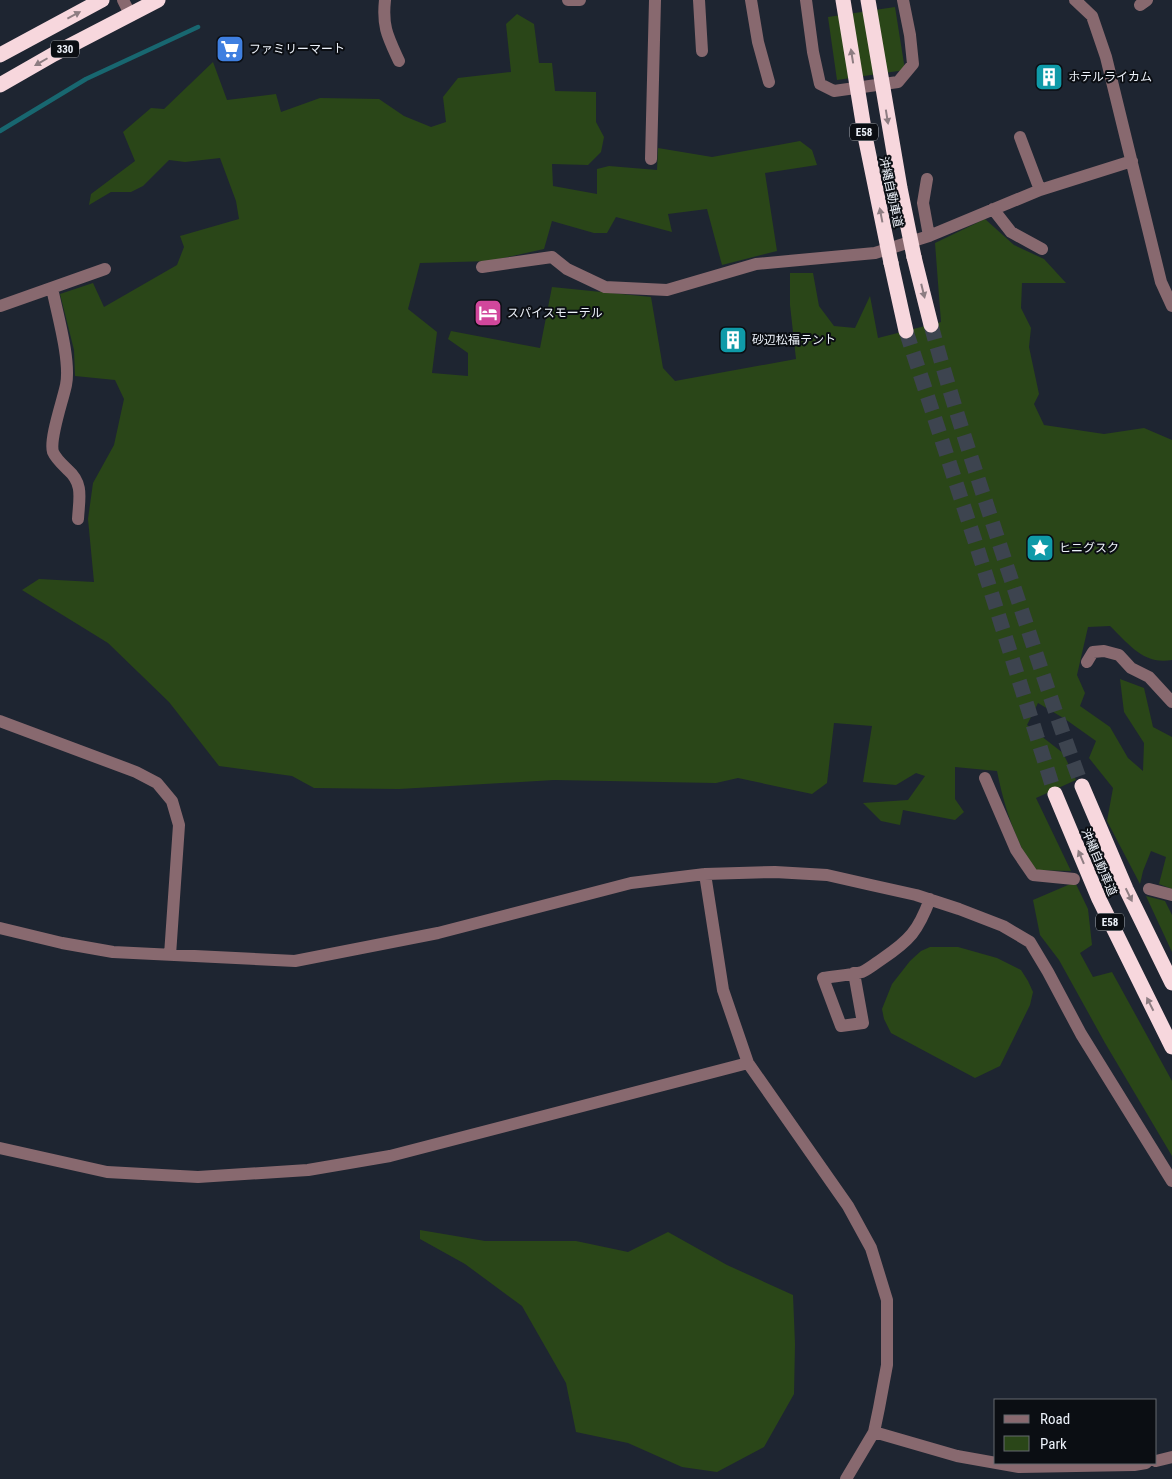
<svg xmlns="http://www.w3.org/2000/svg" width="1172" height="1479" font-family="'Roboto Condensed','Noto Sans JP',sans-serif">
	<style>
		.green { fill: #2a4618 }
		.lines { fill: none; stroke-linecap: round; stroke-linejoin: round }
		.stream { stroke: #186770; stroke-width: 4.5 }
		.highway-tunnel { stroke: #3d444f; stroke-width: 15; stroke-dasharray: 15 8; stroke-linecap: butt }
		.minor { stroke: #88696f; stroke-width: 12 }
		.highway { stroke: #f7d7dd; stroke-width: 15 }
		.highway-bridge { stroke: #f7d7dd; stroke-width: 15 }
		.oneway { fill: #8d7d82 }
		.labels { text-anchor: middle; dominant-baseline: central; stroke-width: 4; stroke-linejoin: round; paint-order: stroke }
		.shield { fill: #0b0e13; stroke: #a8adb4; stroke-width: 1 }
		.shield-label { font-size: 11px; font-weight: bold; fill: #ecf1f9 }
		.poi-label { font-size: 12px; fill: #ecf1f9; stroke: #0b0e13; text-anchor: start }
		.street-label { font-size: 12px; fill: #ecf1f9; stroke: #0b0e13 }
	</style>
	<rect width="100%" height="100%" fill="#1e2531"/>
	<path class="green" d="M895,7l10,63 -68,10 -9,-63z
		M517,14l17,10 5,39h13l3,28 41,1v30l8,15 -3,15 -13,13 -36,-1 1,22 44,8v-25l12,-3 48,4 1,-22 54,9 88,-16 12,9 5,15 -52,8 12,78 -55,14 -15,-56 -39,5 4,18 -56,-15 -9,16h-13l-42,-12 -8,28 -54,12 -70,2 -12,46 29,23 -5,41 36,3v-23l-20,-14 3,-8 89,17 12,-61 99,10 12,71 12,13 121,-22 -6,-54v-32h23l6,33 15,20 21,2 15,-32 8,42 63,-16 -6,-79 50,-24 29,26 30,14 22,24h-44l-1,25 10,20 -2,19 10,47 -5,10 10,21 60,9 40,-6 28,12v220c-29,5 -43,-16 -62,-34l-22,1 -11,48 8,18 -5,13 30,21 18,31 15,13 1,-28 -20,-31 -4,-33 24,9 9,39 19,10v152l-13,-5 7,-27 -15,-6 -8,20 -3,13 -33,-63 6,-33 -24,-30 7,-17 -31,-22 -27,-16 -11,22 36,28 13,27 -40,18 35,73 -37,-1c-19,-30 -30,-64 -37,-99l-42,-4v32l9,13 -9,8 -52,-10 -3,15 -19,-4 -18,-18 45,-3 17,-24 -9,-3 -20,12 -33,-3 9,-56 -38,-3 -7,60 -15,11 -74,-16 -22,5 -162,-3 -155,9 -85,-1 -22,-12 -73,-10 -50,-64 -61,-59 -86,-53 17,-11 55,3 -6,-63 5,-36 21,-38 10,-46 -9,-19 -40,-4 -1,-26 -14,-56 33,-11 11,24 73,-42 7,-18 -4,-11 59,-17 -3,-18 -16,-43 -35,4 -16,-2 -26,26 -12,6h-20l-22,13 2,-11 44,-33 -12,-29 28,-24 13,1 49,-47 14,38 49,-6 5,18 39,-14 59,1 25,17 27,11 15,-5 -3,-25 15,-19 53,-6 -5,-48z
		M1075,882l13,27 4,36 -12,8 13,24 19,-5 60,109v75l-67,-113 -46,-83 -19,-25 -7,-35z
		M1146,896l19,5 7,14v37z
		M930,947h28l39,11 24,12 7,11 5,11 -3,13 -30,61 -25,12 -84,-45 -7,-14 -2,-10 10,-25 18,-23 11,-10z
		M420,1230l65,11h91l52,11 40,-20 59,33 66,30 2,49 -1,50 -30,53 -47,25 -35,-5 -54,-24 -52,-11 -10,-49 -44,-77 -57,-42 -45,-25z"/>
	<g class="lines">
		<path class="stream" d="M0,131l86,-52 112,-52"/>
		<path class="highway-tunnel" d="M931,325c22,81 50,162 76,242 25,73 48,147 75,219
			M906,331l69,210 80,253"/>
		<path class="minor" d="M123,0l7,14
			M385,0c-3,27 3,37 14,61
			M568,0h12
			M699,0l3,51
			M751,0l7,42 11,40
			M806,0l7,52 7,32 14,7 64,-9 15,-18 -3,-29 -7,-35
			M1075,0l17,16 14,41 55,225 11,24
			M1140,5l7,-5
			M1020,137l20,53
			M651,159l4,-159
			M927,179l-4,24 6,33
			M993,209l18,23 31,17
			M482,267l70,-10 15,12 38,18 62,3 89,-26 119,-11 54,-17 111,-46 92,-29
			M52,288c5,25 19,73 14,97 -3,15 -17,54 -13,67 3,7 10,13 15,18 16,14 11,29 10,49
			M0,306l105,-37
			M1087,662l6,-10 11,-1 15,4 12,13 18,9 23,25
			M0,721l136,51 21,11 15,18 7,24 -9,130
			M985,778l31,72 17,25 41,4
			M705,874l18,116 25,73 100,143 23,42 16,52v65l-8,43 -5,24 -28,47
			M1149,889l23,6
			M0,928l62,15 51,9 182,9 143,-28 193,-50 74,-9 70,-2 52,3 44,10 45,10 43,14 44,17 27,16 18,30 33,62 91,147
			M854,973l9,50 -22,3 -18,-48c13,-2 27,-3 39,-6 7,-3 14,-9 20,-13 28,-19 36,-28 48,-60
			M0,1148l107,24 91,5 110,-7 82,-14 358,-93
			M874,1432l83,24 62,11 115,-2 12,-2
			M1156,1461l16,-4"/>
		<path class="highway" d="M0,55l102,-55
			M0,85l54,-31 104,-54
			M914,257l17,68
			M891,263l15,68
			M1082,786l44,103 46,94
			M1055,794l44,105 73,148"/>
		<path class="highway-bridge" d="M843,0l23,141 25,122
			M868,0l32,188 14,69"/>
	</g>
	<defs><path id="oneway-solid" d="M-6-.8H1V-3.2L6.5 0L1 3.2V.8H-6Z" transform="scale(1.25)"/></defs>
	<g class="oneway">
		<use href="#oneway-solid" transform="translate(74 15) rotate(-28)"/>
		<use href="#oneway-solid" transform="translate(852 56) rotate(-99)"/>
		<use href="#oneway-solid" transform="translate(41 62) rotate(150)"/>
		<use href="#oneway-solid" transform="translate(887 117) rotate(81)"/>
		<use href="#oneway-solid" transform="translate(881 215) rotate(-101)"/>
		<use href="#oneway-solid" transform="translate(923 291) rotate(76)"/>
		<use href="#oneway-solid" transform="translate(1081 857) rotate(-113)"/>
		<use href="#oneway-solid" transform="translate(1129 895) rotate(64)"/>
		<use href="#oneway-solid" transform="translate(1150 1004) rotate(-117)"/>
	</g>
	<defs>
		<symbol id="supermarket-square" viewBox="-11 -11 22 22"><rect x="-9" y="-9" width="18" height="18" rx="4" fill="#3f7fe0" stroke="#0b0e13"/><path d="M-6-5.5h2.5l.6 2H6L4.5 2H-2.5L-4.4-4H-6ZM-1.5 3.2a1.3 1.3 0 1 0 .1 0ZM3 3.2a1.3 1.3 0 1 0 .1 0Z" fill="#fff"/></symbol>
		<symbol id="building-square" viewBox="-11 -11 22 22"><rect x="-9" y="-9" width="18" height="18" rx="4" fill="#0f9aa8" stroke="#0b0e13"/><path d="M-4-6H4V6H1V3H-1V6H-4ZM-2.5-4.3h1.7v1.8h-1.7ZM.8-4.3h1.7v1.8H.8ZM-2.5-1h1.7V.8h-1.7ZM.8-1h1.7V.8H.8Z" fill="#fff"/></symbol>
		<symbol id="hotel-square" viewBox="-11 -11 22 22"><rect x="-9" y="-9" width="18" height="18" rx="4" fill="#d1479c" stroke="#0b0e13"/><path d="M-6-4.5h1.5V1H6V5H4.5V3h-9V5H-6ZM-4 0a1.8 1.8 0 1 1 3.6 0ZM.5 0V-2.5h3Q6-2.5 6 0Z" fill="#fff"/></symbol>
		<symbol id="sight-square" viewBox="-11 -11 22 22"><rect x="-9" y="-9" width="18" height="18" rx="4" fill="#0f9aa8" stroke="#0b0e13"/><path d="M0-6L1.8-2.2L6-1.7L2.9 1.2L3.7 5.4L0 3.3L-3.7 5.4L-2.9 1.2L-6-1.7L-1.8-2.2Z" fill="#fff"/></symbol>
	</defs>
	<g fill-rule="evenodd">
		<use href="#supermarket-square" x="214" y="33" width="32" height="32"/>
		<use href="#building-square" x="1033" y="61" width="32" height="32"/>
		<use href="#hotel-square" x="472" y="297" width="32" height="32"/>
		<use href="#building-square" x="717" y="324" width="32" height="32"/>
		<use href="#sight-square" x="1024" y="532" width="32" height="32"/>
	</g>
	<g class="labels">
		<g class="shield">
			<rect x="51" y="40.5" width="28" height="17" rx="4"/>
			<rect x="850" y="123.5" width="28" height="17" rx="4"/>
			<rect x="1096" y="913.5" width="28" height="17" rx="4"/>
		</g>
		<g class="shield-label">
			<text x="65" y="49">330</text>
			<text x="864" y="132">E58</text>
			<text x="1110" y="922">E58</text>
		</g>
		<g class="poi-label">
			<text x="249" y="49">ファミリーマート</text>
			<text x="1068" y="77">ホテルライカム</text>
			<text x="507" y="313">スパイスモーテル</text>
			<text x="752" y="340">砂辺松福テント</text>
			<text x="1059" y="548">ヒニグスク</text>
		</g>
		<g class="street-label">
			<text transform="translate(891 192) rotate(78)">沖縄自動車道</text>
			<text transform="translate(1099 862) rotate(67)">沖縄自動車道</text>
		</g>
	</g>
	<rect x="994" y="1399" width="162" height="65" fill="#0b0e13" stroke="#65696f"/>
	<rect x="1004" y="1415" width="25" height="8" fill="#88696f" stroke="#65696f"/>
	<text x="1040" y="1424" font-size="15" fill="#ecf1f9">Road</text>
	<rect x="1004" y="1436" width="25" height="15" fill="#2a4618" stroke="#65696f"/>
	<text x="1040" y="1449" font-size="15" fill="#ecf1f9">Park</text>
</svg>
